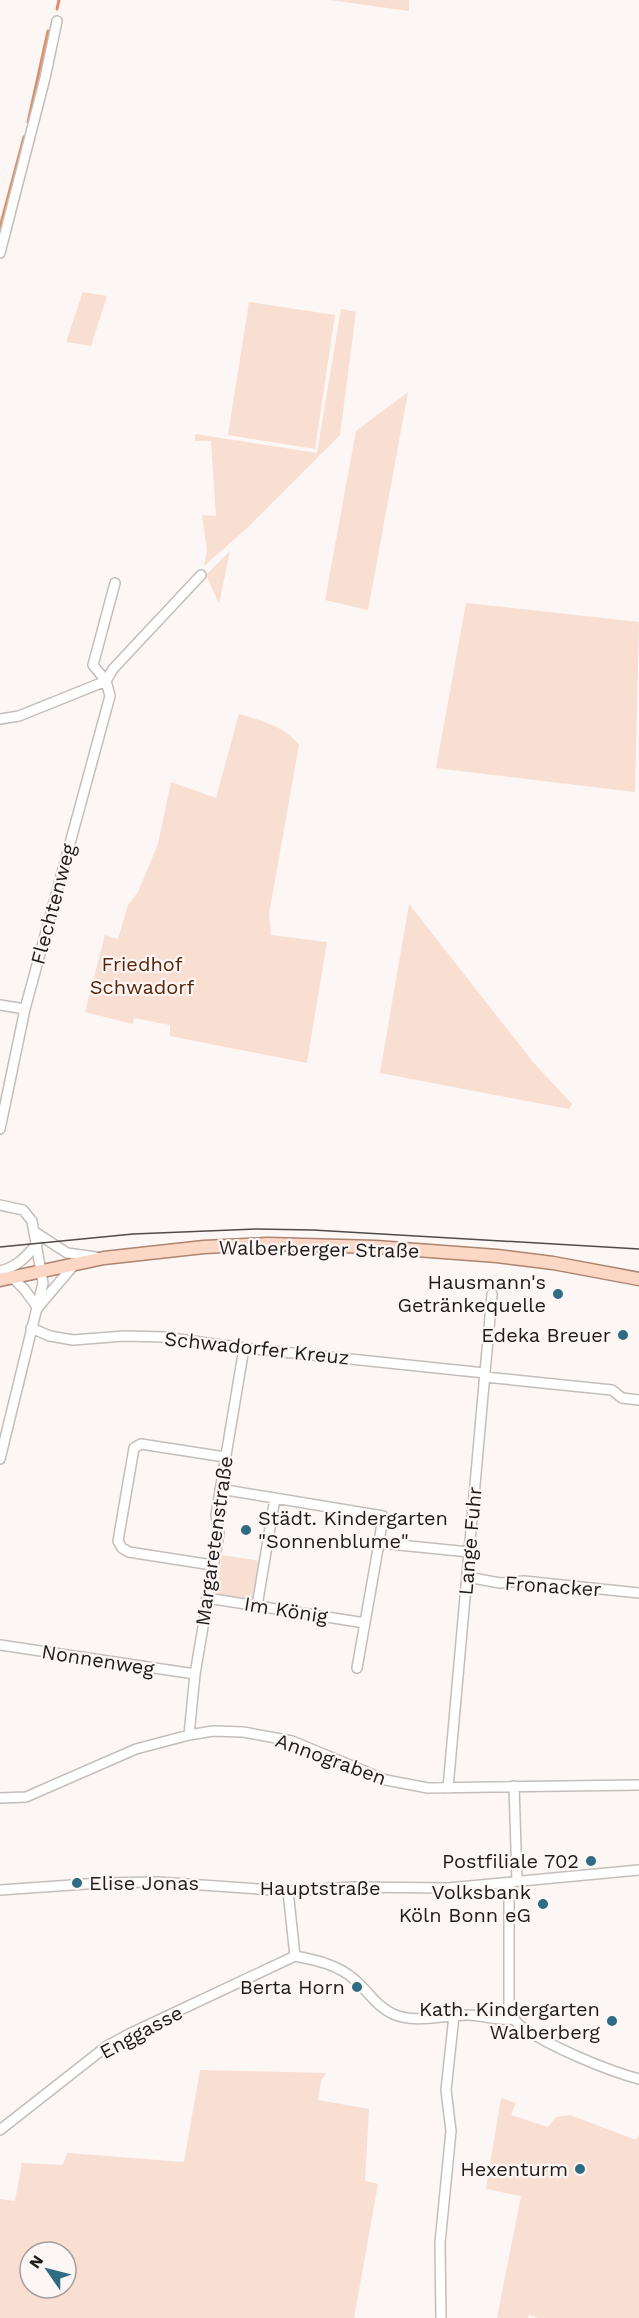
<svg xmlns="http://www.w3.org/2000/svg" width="639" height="2318" font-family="'Work Sans',sans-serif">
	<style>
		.green { fill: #f9ded2; fill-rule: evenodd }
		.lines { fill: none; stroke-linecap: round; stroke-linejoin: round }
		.stream { stroke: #df8f67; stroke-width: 3 }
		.minor-casing { stroke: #c3bebb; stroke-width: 12 }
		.major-casing { stroke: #ad8470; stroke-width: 15 }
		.minor { stroke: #fff; stroke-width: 9 }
		.major { stroke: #fcd7c5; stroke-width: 12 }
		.tram { stroke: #4f4c4a; stroke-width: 1.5 }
		.poi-dot { fill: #2f6c83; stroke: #fcf6f4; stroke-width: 2 }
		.labels { text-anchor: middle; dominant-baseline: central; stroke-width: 4.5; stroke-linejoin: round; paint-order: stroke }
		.street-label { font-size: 20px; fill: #1e1c1b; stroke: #fcf6f4 }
		.park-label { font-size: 20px; fill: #572406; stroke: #fcf6f4 }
		.poi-label { font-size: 20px; fill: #1e1c1b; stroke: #fcf6f4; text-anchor: end }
	</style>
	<rect width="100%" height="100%" fill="#fcf6f4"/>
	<path class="green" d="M330,0h79v11z
		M83,292l24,4 -16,50 -25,-4z
		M249,302l86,13 -20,134 -87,-14z
		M341,309l15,3 -16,123 -94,94 -42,37 3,-15 -5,-36 14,1 -5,-75h-16v-7l122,19z
		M408,392l-40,218 -43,-10 31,-169z
		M230,551l-11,53 -13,-29z
		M466,603l173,19 -4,170 -199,-24z
		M239,714c21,6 47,13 60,31l-30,169 2,21 56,7 -20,121 -137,-27v-11l-36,-7 -1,6 -48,-12 20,-77 13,4 10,-34 10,-13 20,-48 13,-62 45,16z
		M409,904l124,158 39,42 -3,5 -189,-36z
		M222,1555l39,6 -6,38 -34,-3 -4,-4z
		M200,2070l126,3 -5,8 -3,19 51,9 -4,72 13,3 -24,134h-354v-119l15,2 7,-38 41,2 4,-12 117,9zM30,2252h36v36h-36z
		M501,2098l15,5 -5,12 37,12 8,-10 14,-2 66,25 3,-5v183h-101l-9,-3 -1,3h-31l24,-122 -35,-7z"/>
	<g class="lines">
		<path class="stream" d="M57,9l2,-9
			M28,122l20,-91
			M0,227l24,-90"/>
		<defs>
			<path id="minor" d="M0,253l45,-175 12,-57
				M0,719l19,-3 87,-35 7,-12 88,-94
				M0,1005l25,4
				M0,1129l25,-120 85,-313 -4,-15 -13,-16 22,-82
				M0,1205l23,5 9,11 11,62 -43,176
				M35,1232l32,21 29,4
				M0,1271c17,-4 26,-14 37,-27
				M13,1278l11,11 14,19
				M39,1306l35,-41
				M31,1328l19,8 23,4 51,-4 40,1 80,11 241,25
				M485,1377l127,13 10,8 17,2
				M220,1489l163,27 -4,27 90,9
				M212,1565l-83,-13 -7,-4 -4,-7 16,-93 7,-4 84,13
				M467,1577l33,6 24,-2 115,12
				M207,1598l158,25
				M257,1606l18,-108
				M0,1645l195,29
				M357,1668l22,-125
				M189,1735l6,-61 24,-141 -3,-18 28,-167
				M514,1786l3,95
				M448,1788l44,-494
				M0,1798l26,-1 110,-48 53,-14 24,-4 30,1 49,9 94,39 42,8 211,-3
				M509,1883v126c3,8 7,14 14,19 29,19 82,42 116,51
				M0,1890l100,-7 58,-1 130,9 64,-4 96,1 191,-18
				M288,1891l7,65
				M295,1956c21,4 44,9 60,24 13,11 22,27 38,34 22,10 51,1 74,1 16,0 31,6 47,4
				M0,2130l107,-84 22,-12 166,-78
				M441,2318l-1,-75 11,-112 -5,-41 8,-74"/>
			<path id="major" d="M0,1280l104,-22 100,-11 64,-3 108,3 121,9 56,7 86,16"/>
		</defs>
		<use href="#minor" class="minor-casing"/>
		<use href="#major" class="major-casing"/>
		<use href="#minor" class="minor"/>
		<use href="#major" class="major"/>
		<path class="tram" d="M0,1247l133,-13 123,-5 57,1 326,19"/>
	</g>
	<g class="poi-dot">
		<circle cx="558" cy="1294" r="6"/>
		<circle cx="623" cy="1335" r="6"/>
		<circle cx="246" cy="1530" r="6"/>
		<circle cx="591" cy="1861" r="6"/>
		<circle cx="77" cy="1883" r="6"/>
		<circle cx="543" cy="1904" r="6"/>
		<circle cx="357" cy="1987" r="6"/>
		<circle cx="612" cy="2021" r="6"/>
		<circle cx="580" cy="2169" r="6"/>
	</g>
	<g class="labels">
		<g class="street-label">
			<text transform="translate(53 904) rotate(-75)">Flechtenweg</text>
			<text transform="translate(319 1249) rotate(1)">Walberberger Straße</text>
			<text transform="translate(257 1348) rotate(6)">Schwadorfer Kreuz</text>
			<text transform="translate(214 1541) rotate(-82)">Margaretenstraße</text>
			<text transform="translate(470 1541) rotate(-85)">Lange Fuhr</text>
			<text transform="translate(553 1586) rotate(4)">Fronacker</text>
			<text transform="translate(286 1610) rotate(9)">Im König</text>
			<text transform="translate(98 1660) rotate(9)">Nonnenweg</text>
			<text transform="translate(331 1759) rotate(20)">Annograben</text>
			<text x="320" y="1888">Hauptstraße</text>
			<text transform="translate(141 2032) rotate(-28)">Enggasse</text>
		</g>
		<g class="park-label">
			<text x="142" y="964">Friedhof<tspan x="142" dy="23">Schwadorf</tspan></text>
		</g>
		<g class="poi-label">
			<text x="546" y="1282">Hausmann's<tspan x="546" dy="23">Getränkequelle</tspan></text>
			<text x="611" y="1335">Edeka Breuer</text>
			<text x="258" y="1518" text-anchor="start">Städt. Kindergarten<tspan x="258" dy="23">"Sonnenblume"</tspan></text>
			<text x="579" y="1861">Postfiliale 702</text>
			<text x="89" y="1883" text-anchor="start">Elise Jonas</text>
			<text x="531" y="1892">Volksbank<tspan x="531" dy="23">Köln Bonn eG</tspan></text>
			<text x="345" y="1987">Berta Horn</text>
			<text x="600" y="2009">Kath. Kindergarten<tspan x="600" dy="23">Walberberg</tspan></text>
			<text x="568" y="2169">Hexenturm</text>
		</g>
	</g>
	<g transform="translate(48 2270) rotate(305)"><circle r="28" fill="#fcf6f4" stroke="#a39f9d" stroke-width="1.5"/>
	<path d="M0-4.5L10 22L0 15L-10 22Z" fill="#2f6c83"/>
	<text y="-9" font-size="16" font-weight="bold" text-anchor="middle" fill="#1e1c1b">N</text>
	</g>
</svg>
